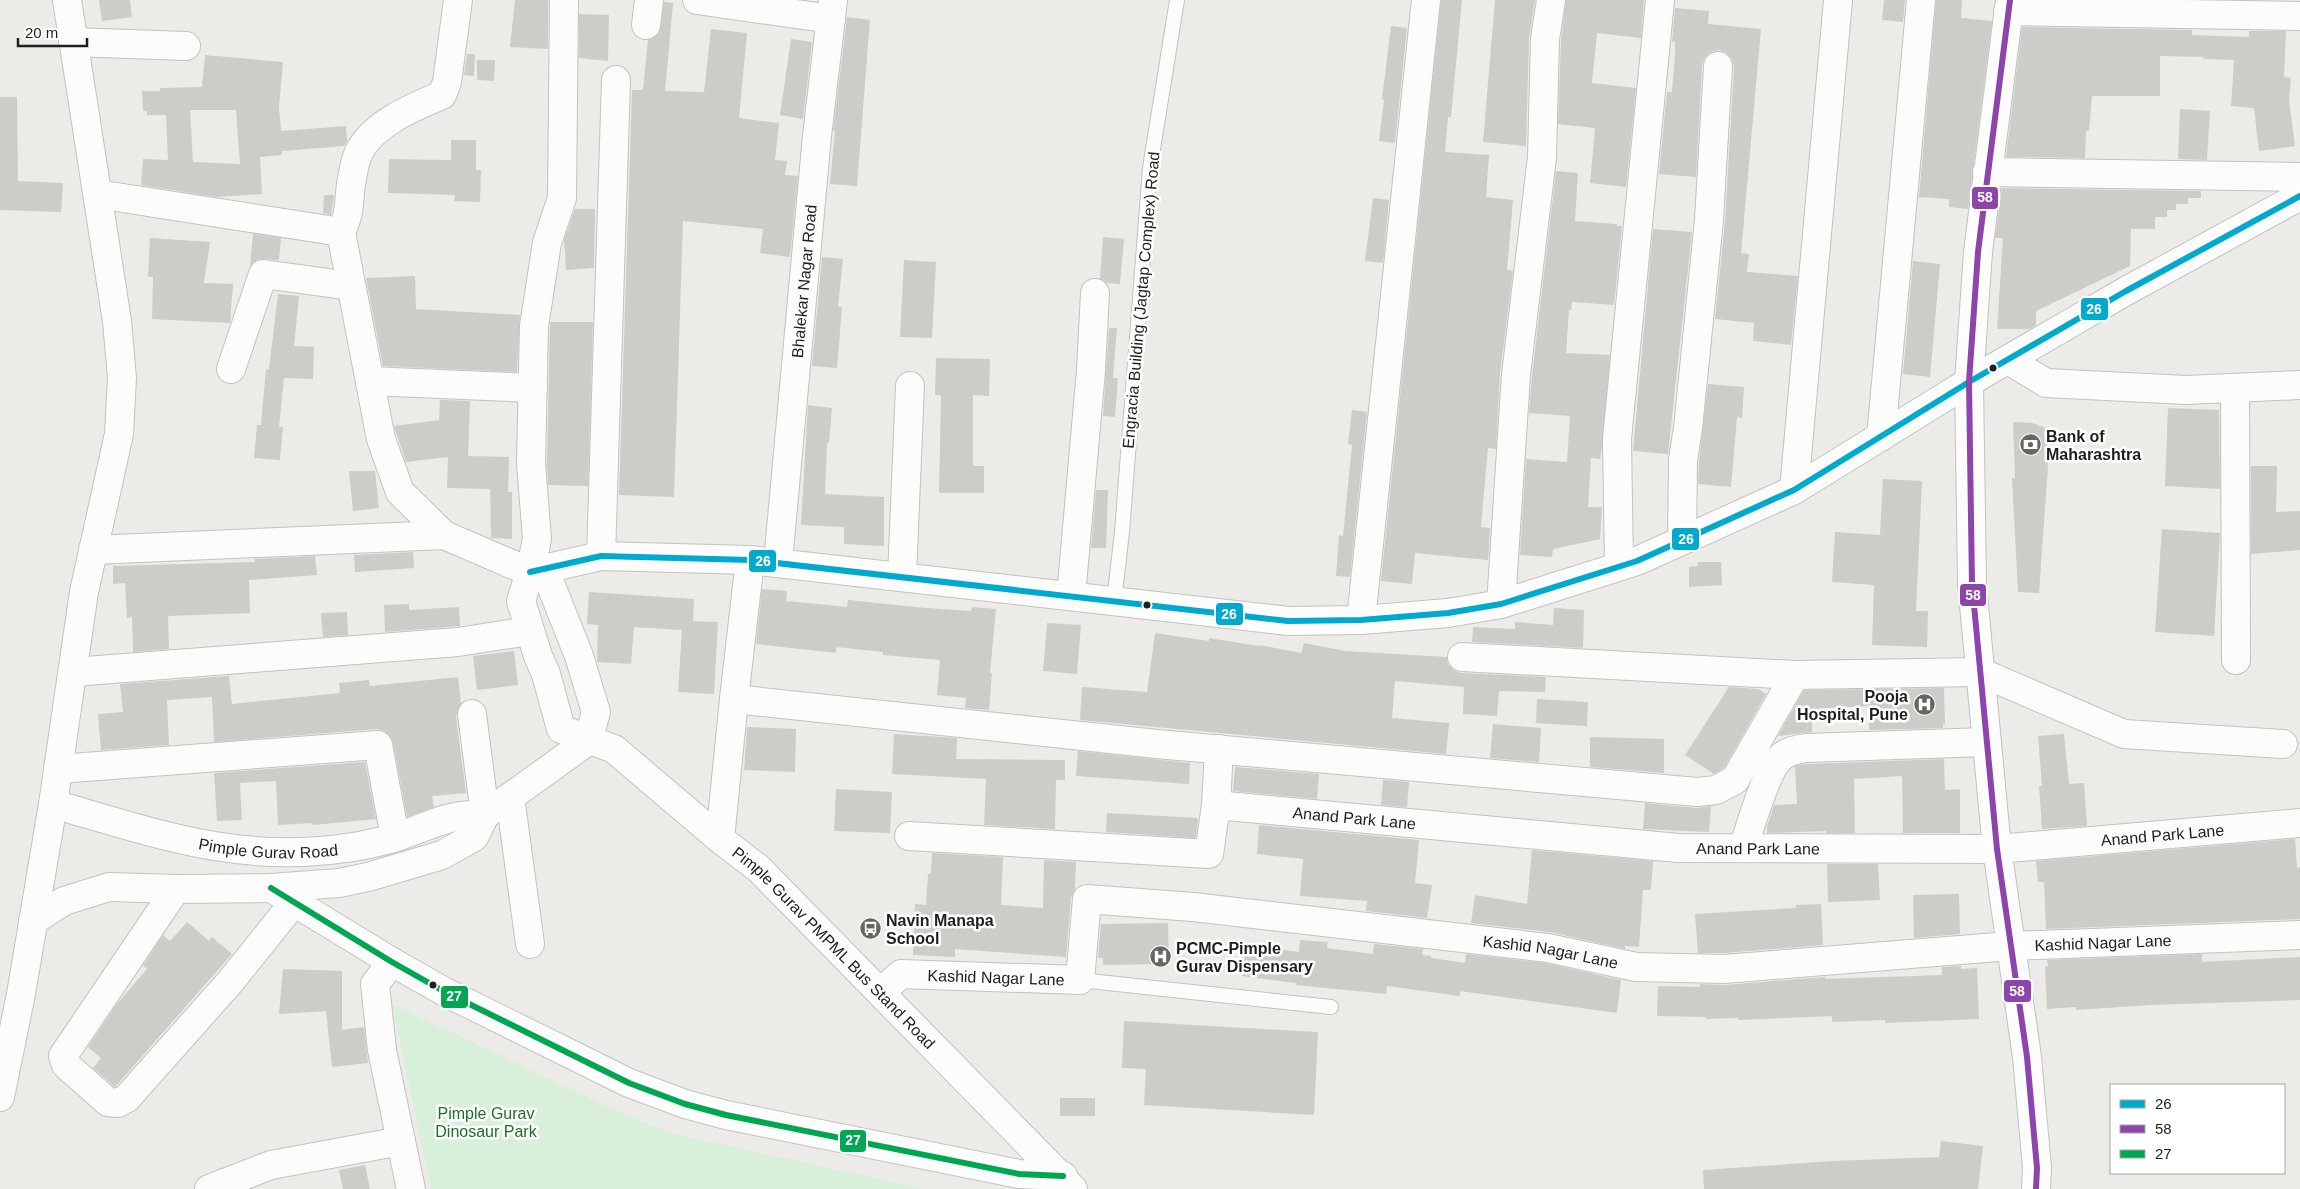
<svg xmlns="http://www.w3.org/2000/svg" width="2300" height="1189" font-family="Arial,sans-serif">
	<style>
		.park { fill: #d8efda }
		.building { fill: #cdccc9; fill-rule: evenodd }
		.lines { fill: none; stroke-linecap: round; stroke-linejoin: round }
		.service-casing { stroke: #c2c2c0; stroke-width: 16 }
		.minor-casing { stroke: #c2c2c0; stroke-width: 30 }
		.tertiary-casing { stroke: #c2c2c0; stroke-width: 30 }
		.service { stroke: #fcfcfc; stroke-width: 14 }
		.minor { stroke: #fcfcfc; stroke-width: 28 }
		.tertiary { stroke: #fcfcfc; stroke-width: 28 }
		.bus-1-casing { stroke: #fff; stroke-width: 10 }
		.bus-2-casing { stroke: #fff; stroke-width: 10 }
		.bus-3-casing { stroke: #fff; stroke-width: 10 }
		.bus-1 { stroke: #00a9ce; stroke-width: 6 }
		.bus-2 { stroke: #8e44ad; stroke-width: 6 }
		.bus-3 { stroke: #00a651; stroke-width: 6 }
		.bus-dot { fill: #1f1f1f; stroke: #fff; stroke-width: 2 }
		.labels { text-anchor: middle; dominant-baseline: central; stroke-width: 5; stroke-linejoin: round; paint-order: stroke }
		.street-label { font-size: 16px; fill: #1f1f1f; stroke: #fff }
		.poi-label { font-size: 16px; font-weight: bold; fill: #1f1f1f; stroke: #fff; text-anchor: start }
		.park-label { font-size: 16px; fill: #187223; stroke: #fff }
		.line-badge { stroke: #fff; stroke-width: 2 }
		.badge-label { font-size: 14px; text-anchor: middle; font-weight: bold; fill: #fff }
	</style>
	<rect width="100%" height="100%" fill="#ecebe8"/>
	<path class="park" d="M392,1004l223,106 55,23 255,56h-494z"/>
	<path class="building" d="M99,0h31l2,17 -30,4z
		M515,0h33v49l-38,-2z
		M1441,0h21l-11,117h-3l-3,35 44,3 -3,42 27,3 -6,70 6,1 -13,102 -4,76 -8,-1 -7,79 9,1 -2,32 -73,-7 -3,31 -31,-3z
		M1495,0h40l-6,39 -3,107 -43,-4z
		M1566,0h78l-3,38 -44,-5 -5,50 44,5 -10,99 -36,-4 5,-55 -37,-4 3,-84z
		M1884,0h21l-2,22 -21,-2z
		M1936,0h26l-1,18 31,3 -24,188 -19,-2v-8l-30,-2z
		M664,2l9,1 -8,88 39,1 7,-63 36,4 -8,85 40,5 -4,37 12,1 -2,14 13,1 -8,81 -30,-4 3,-24 -80,-8 -9,276 -55,-2 13,-405h11l5,-50 11,-6z
		M1675,8l34,3 -1,13 53,5 -20,224 8,1 -2,18 51,4 -7,69 -38,-4 1,-18 -39,-4 10,-98 9,-154 -2,-8 -6,-6 -7,-3 -8,2 -6,5 -3,8 -6,112 -37,-3 8,-82h5l3,-36v-14l-3,-1z
		M579,14l30,1 -1,46 -29,-3z
		M847,17l23,3 -13,166 -27,-2 5,-53h-2z
		M1391,26l16,2 -12,115 -16,-2 5,-41 -2,-1z
		M2022,27l170,3v5l57,2v-6h37l-2,46 7,1 -2,22 6,46 -36,5 -5,-43 -23,-2 3,-46 -31,-1 1,-2 -44,-1v40h-68l-3,35h-3l-1,27 -79,-1z
		M791,39l21,3 -9,77 -23,-4z
		M467,54h8l-1,22 -10,-1z
		M205,55l78,7 -4,45 2,24 65,-5 1,15 -3,5 -62,5v4l-22,2 2,37 -46,3 -75,-12 2,-26 25,1 -2,-45h-19v-4h-4l-1,-20h18v-3l42,-1zM190,110h46l4,54 -47,-2z
		M477,60h18l-1,21 -17,-1z
		M0,97h17l1,84 45,2 -2,29 -61,-2z
		M2180,109l30,2 -3,49 -29,-1z
		M451,140h25v30h5l-1,32 -26,-1 1,-6 -67,-2 1,-34 62,1z
		M1556,171l22,2 -3,48 42,3v2h5l-8,79 -42,-3 -1,8h-2l-3,43 44,2 -8,93 -2,11 -9,-1 -3,49h14l-2,32 -47,10 -1,8 -32,-2 6,-96 41,3 3,-46 -41,-3 3,-37z
		M2002,188l199,3v7h-13v6h-12v6h-9v7h-12v12h-24l-1,37 -94,45v14l-6,4h-33l6,-91h-8z
		M324,195h10l-3,20 -8,-2z
		M1373,198l16,2 -6,63 -18,-2z
		M575,209h20l-1,59 -28,2 -2,-30z
		M1653,229l39,3 -24,222 -35,-3z
		M253,234l28,4 -2,22 -21,-1 -8,8z
		M1103,237l21,2 -4,45 -13,-1 -7,-4z
		M150,238l60,4 -6,41 29,1 -3,39 -78,-4 1,-42h-5z
		M822,257l21,2 -5,48h4l-5,61 -25,-2z
		M904,260l32,2 -4,76 -32,-1z
		M1913,261l27,3 -10,113 -27,-3z
		M415,276l1,33 104,6 -3,57 -134,-6 -17,-88z
		M278,294l21,2 -5,50 20,1 -1,32 -29,-1 -5,49h4l-3,33 -26,-2 3,-33h4l5,-56h3z
		M550,322h43l-5,164 -40,-1 -1,-22z
		M1109,328h8l-4,50h5l-3,39 -12,-1z
		M936,358l54,1 -1,37 -16,-1v71h11v27h-45l2,-98h-6z
		M1708,384l36,3 -2,31 -5,-1 -6,70 -33,-3 1,-23z
		M440,400l30,1 -2,55 41,1 -1,35h4v47l-21,-1 -1,-49 -43,-1 1,-31 -42,5 -12,-36 45,-6z
		M808,405l24,3 -3,35h-2l-2,51 59,3v49l-40,-2v-17l-43,-2z
		M2168,408l51,2 1,79 -55,-3z
		M1352,410l15,2 -17,165 -14,-1 3,-41 4,1 9,-91 -4,-1z
		M2013,422l19,1 14,5 2,38 -9,127 -21,-1 -6,-114h3z
		M2251,466h26l-1,46 24,-1v39l-49,4z
		M349,471h26l4,37 -26,3z
		M1883,479l39,2 -6,130h12l-1,36 -55,-2 2,-60 -42,-3 3,-50 45,3z
		M1096,490h12l-2,58h-15z
		M2162,529l58,4 -6,103 -59,-4z
		M413,552l1,16 -59,4 -1,-17z
		M315,556l2,19 -68,5 1,33 -82,3 1,33 -36,3 -1,-35 -5,1 -2,-35 -12,1v-18l142,-4v-3z
		M1698,562h23l1,23 -33,2v-20l9,-1z
		M762,589l25,2 -1,10 61,6 1,-7 78,8 45,3 1,-4 24,2 -6,64h2l-3,37 -24,-2 1,-10 -29,-3 3,-35 -57,-5v-3l-47,-5v6l-80,-9z
		M589,592l105,7 -1,22 25,1 -4,72 -36,-2 4,-62 -48,-3 -3,37 -34,-2 1,-37 -11,-1z
		M409,604v6l50,-3 1,19 -75,6 -1,-27z
		M1554,608l30,2 -1,38 -111,-6 1,-15 42,2v-7l38,3z
		M347,612l1,23 -25,2 -2,-24z
		M1047,623l34,2 -4,49 -34,-3z
		M1155,633l54,8v-3l50,8 1,-1 41,8 3,-10 41,8 102,6 1,7 5,6 8,3 85,4 -1,15 -46,-1 -2,25 -34,-2 1,-27 -69,-6 -3,37 57,5 -3,31 -366,-34 2,-33 65,5z
		M514,651l4,34 -41,5 -4,-34z
		M229,676l3,28 108,-11 -1,-10 30,-3 1,6 88,-9 3,27 -5,12 10,77 -34,3 2,11 -27,10 -14,-75 -3,-6 -5,-5 -8,-2 -163,13 -2,-45 -45,3 2,45 -68,5 -3,-36 25,-2 -3,-28z
		M1729,687l29,2 8,5 -42,74 -10,6 -29,-19z
		M1944,688l1,36h-2v4l-74,2v-24l-57,3v23l-34,4 26,-46z
		M1537,699l51,3 -1,24 -51,-3z
		M1493,724l48,4 -2,34 -49,-4z
		M747,727l49,2 -1,43 -51,-2z
		M894,734l63,4 -1,21 109,1v20h-9l-1,49 -71,-4 2,-46 -94,-5z
		M2064,734l5,50 15,-1 3,43 -45,3 -3,-43h3l-4,-50z
		M1590,737l74,2v34l-74,-6z
		M1078,751l112,12 -1,21 -113,-8z
		M1944,759l1,31 15,-1v44h-57l-1,-57 -48,3 1,54h-29v-2l-59,2v-7l7,-21 23,-1 -2,-38 13,-2z
		M365,762l11,57 -63,6 -1,-2 -34,2 -2,-44 -36,2 2,37 -25,1 -3,-48z
		M1235,767l84,7 -2,25 -84,-8z
		M1383,780l26,2 -2,25 -26,-2z
		M836,789l56,3 -2,41 -56,-2z
		M1645,803l51,5 15,-2 -2,26 -66,-3z
		M1107,813l91,5 -2,20 -90,-6z
		M1259,825l160,15 -4,43 17,2 -5,33 -61,-7 1,-10 -67,-5 3,-37 -46,-5z
		M2295,839l2,29 3,-1v52l-254,10 -2,-47h-6l-2,-21z
		M1532,850l121,11 -2,29h-8l-4,57 -14,-1v3l-75,-17 -79,-9 4,-28 52,9z
		M932,853l71,4 -2,48 42,3 1,-48 32,2 -1,27 -4,9 -5,59 -111,-8v8l-42,-2 2,-51 11,1 2,-31h3z
		M1827,864h51l2,36 -52,2z
		M1959,894l1,40 -46,4 -1,-43z
		M1821,904l2,41 -99,8h-26l-3,-39 101,-6v-3z
		M187,922l22,19 3,-4 20,17 -117,133 -22,-19 8,-10 -13,-11 28,-42 31,-36 -4,-3 20,-31 7,6z
		M1168,923l1,41 -66,1v-7h-5l3,-34z
		M1300,940l28,2 -1,6 46,6 1,-10 49,5 -1,6 9,1v2l34,5 1,-9 79,9 76,17 -4,33 -157,-22v5l-73,-10 -1,8 -90,-9v-2l-54,-7 4,-31 53,7z
		M2202,954v8l98,-5v43l-149,5 -75,5v-3l-29,2 -2,-42 3,-1 -1,-6z
		M1961,966v3l16,-1 2,51 -94,4v-3l-53,2v-6l-94,4v-2l-32,1v-2l-49,-1 1,-30 42,1v-3l25,1 100,-8v2l117,-4v-8z
		M283,969l59,2v59l22,-3 4,36 -36,4 -6,-56 -47,3z
		M1124,1021l194,11 -4,83 -170,-10 2,-36 -24,-1z
		M1060,1098h35v18h-35z
		M1941,1141l42,5 -5,43h-274l-1,-19 130,-9 106,-4z
		M365,1165l5,24h-27l-4,-19z"/>
	<g class="lines">
		<defs>
			<path id="service" d="M1114,601l8,-69 28,-364 27,-168
				M1080,980l251,27"/>
			<g id="minor">
				<path d="M458,0l-11,82 -5,13c-28,12 -66,27 -82,55 -5,8 -7,24 -9,34 -3,21 0,27 -10,48l40,207 19,53 44,43 86,37 7,-33 -6,-76 3,-137 13,-83 15,-45 2,-198"/>
				<path d="M697,0l134,19"/>
				<path d="M2010,0l-32,252 -9,130 3,202 25,265 30,208 10,111 -1,21"/>
				<path d="M2008,11l292,5"/>
				<path d="M646,25l3,-25"/>
				<path d="M73,42l113,4"/>
				<path d="M1987,172l313,5"/>
				<path d="M97,194l244,38"/>
				<path d="M2008,360l38,23 140,7 114,-5"/>
				<path d="M231,369l32,-95 88,12"/>
				<path d="M370,381l163,7"/>
				<path d="M2235,388l1,272"/>
				<path d="M1881,437l40,-437"/>
				<path d="M1794,490l44,-490"/>
				<path d="M1682,539l1,-79 5,-32 21,-208 9,-154"/>
				<path d="M93,550l351,-15"/>
				<path d="M601,556l15,-476"/>
				<path id="s1" d="M778,562l39,-426 16,-136"/>
				<path d="M1619,566l-2,-127 43,-439"/>
				<path d="M902,577l8,-191"/>
				<path d="M1071,596l20,-226 4,-77"/>
				<path d="M1501,604l15,-229 26,-218 3,-118 6,-39"/>
				<path d="M1361,620l65,-620"/>
				<path d="M1462,657l333,18"/>
				<path d="M73,672l385,-30 71,-11"/>
				<path d="M734,699l423,45 540,48 19,-2 19,-10 60,-105 185,-3 144,62 159,10"/>
				<path d="M472,714l13,101"/>
				<path d="M58,769l320,-24 17,92"/>
				<path d="M510,797l20,147"/>
				<path id="s2" d="M1216,805l462,43 319,1 303,-26"/>
				<path d="M909,836l300,18 7,-49 3,-56"/>
				<path d="M720,839l14,-140 16,-139"/>
				<path d="M1743,848c7,-19 23,-79 38,-91 7,-6 15,-7 25,-9l181,-6"/>
				<path d="M176,889l-113,167 3,9 42,37 10,1 9,-5 103,-116 65,-81"/>
				<path d="M392,962l-17,22 7,66 29,139"/>
				<path id="s3" d="M881,992l20,-18 179,6 7,-81 106,8 355,41 88,19 88,2 286,-23 290,-11"/>
				<path d="M209,1189l62,-24 130,-24"/>
			</g>
			<g id="tertiary">
				<path d="M530,572l71,-16 149,4 538,61 73,-1 87,-7 53,-9 136,-43 157,-71 175,-108 157,-91 174,-95"/>
				<path id="s4" d="M530,572l-9,29 17,55 8,18 15,55 53,20 106,90 38,29 315,321"/>
				<path d="M530,572l20,11 29,73 17,56 -8,29"/>
				<path id="s5" d="M53,804c102,29 185,60 293,44 17,-2 33,-6 48,-10 31,-10 57,-26 91,-23"/>
				<path d="M271,888l121,74 53,30 184,91 56,21 41,11 293,59 44,2"/>
				<path d="M33,921l31,-20 45,-14 67,2 95,-1 68,-5 29,-6 74,-22 32,-18 11,-22 103,-74"/>
				<path d="M0,1097l21,-103 32,-190 31,-212 35,-158 3,-56 -5,-57 -50,-321"/>
			</g>
		</defs>
		<use href="#service" class="service-casing"/>
		<use href="#minor" class="minor-casing"/>
		<use href="#tertiary" class="tertiary-casing"/>
		<use href="#service" class="service"/>
		<use href="#minor" class="minor"/>
		<use href="#tertiary" class="tertiary"/>
		<defs>
			<path id="bus-1" d="M530,572l71,-16 149,4 538,61 73,-1 87,-7 53,-9 136,-43 157,-71 175,-108 157,-91 174,-95"/>
			<path id="bus-2" d="M2010,0l-32,252 -9,130 3,202 25,265 30,208 10,111 -1,21"/>
			<path id="bus-3" d="M271,888l121,74 53,30 184,91 56,21 41,11 293,59 44,2"/>
		</defs>
		<use href="#bus-1" class="bus-1-casing"/>
		<use href="#bus-2" class="bus-2-casing"/>
		<use href="#bus-3" class="bus-3-casing"/>
		<use href="#bus-1" class="bus-1"/>
		<use href="#bus-2" class="bus-2"/>
		<use href="#bus-3" class="bus-3"/>
	</g>
	<defs>
		<symbol id="bank-disc" viewBox="-11 -11 22 22"><circle r="9.5" fill="#676665" stroke="#fff"/><path d="M-6-4H6V4H-6ZM0-2.3a2.3 2.3 0 1 0 0 4.6a2.3 2.3 0 1 0 0-4.6Z" fill="#fff"/></symbol>
		<symbol id="hospital-disc" viewBox="-11 -11 22 22"><circle r="9.5" fill="#676665" stroke="#fff"/><path d="M-5-5h3v3.5h4V-5h3V5h-3V1.5h-4V5h-3Z" fill="#fff"/></symbol>
		<symbol id="bus-disc" viewBox="-11 -11 22 22"><circle r="9.5" fill="#676665" stroke="#fff"/><path d="M-5-6H5V4H4V6H2V4H-2V6H-4V4H-5ZM-3.5-4V0h7V-4ZM-3.5 1.2v1.5H-2V1.2ZM2 1.2v1.5H3.5V1.2Z" fill="#fff"/></symbol>
	</defs>
	<g fill-rule="evenodd">
		<use href="#bank-disc" x="2018" y="432" width="25" height="25"/>
		<use href="#hospital-disc" x="1912" y="692" width="25" height="25"/>
		<use href="#bus-disc" x="858" y="916" width="25" height="25"/>
		<use href="#hospital-disc" x="1148" y="944" width="25" height="25"/>
	</g>
	<g class="bus-dot">
		<circle cx="1993" cy="368" r="4.5"/>
		<circle cx="1147" cy="605" r="4.5"/>
		<circle cx="433" cy="985" r="4.5"/>
	</g>
	<g class="labels">
		<g class="street-label">
			<text stroke="none"><textPath href="#s1" startOffset="282">Bhalekar Nagar Road</textPath></text>
			<text transform="translate(1141 300) rotate(-85)">Engracia Building (Jagtap Complex) Road</text>
			<text stroke="none"><textPath href="#s2" startOffset="139">Anand Park Lane</textPath></text>
			<text stroke="none"><textPath href="#s2" startOffset="949">Anand Park Lane</textPath></text>
			<text stroke="none"><textPath href="#s5" startOffset="221">Pimple Gurav Road</textPath></text>
			<text stroke="none"><textPath href="#s2" startOffset="544">Anand Park Lane</textPath></text>
			<text stroke="none"><textPath href="#s3" startOffset="1309">Kashid Nagar Lane</textPath></text>
			<text stroke="none"><textPath href="#s4" startOffset="518">Pimple Gurav PMPML Bus Stand Road</textPath></text>
			<text stroke="none"><textPath href="#s3" startOffset="754">Kashid Nagar Lane</textPath></text>
			<text stroke="none"><textPath href="#s3" startOffset="122">Kashid Nagar Lane</textPath></text>
		</g>
		<g class="poi-label">
			<text x="2046" y="436">Bank of<tspan x="2046" dy="18">Maharashtra</tspan></text>
			<text x="1908" y="696" text-anchor="end">Pooja<tspan x="1908" dy="18">Hospital, Pune</tspan></text>
			<text x="886" y="920">Navin Manapa<tspan x="886" dy="18">School</tspan></text>
			<text x="1176" y="948">PCMC-Pimple<tspan x="1176" dy="18">Gurav Dispensary</tspan></text>
		</g>
		<g class="park-label">
			<text x="486" y="1113">Pimple Gurav<tspan x="486" dy="18">Dinosaur Park</tspan></text>
		</g>
	</g>
	<g class="line-badge">
		<rect x="1971" y="186" width="28" height="24" rx="5" fill="#8e44ad"/>
		<rect x="2080" y="297" width="29" height="24" rx="5" fill="#00a9ce"/>
		<rect x="1671" y="527" width="29" height="24" rx="5" fill="#00a9ce"/>
		<rect x="748" y="549" width="29" height="24" rx="5" fill="#00a9ce"/>
		<rect x="1959" y="583" width="28" height="24" rx="5" fill="#8e44ad"/>
		<rect x="1215" y="602" width="29" height="24" rx="5" fill="#00a9ce"/>
		<rect x="2003" y="979" width="29" height="24" rx="5" fill="#8e44ad"/>
		<rect x="440" y="985" width="29" height="24" rx="5" fill="#00a651"/>
		<rect x="839" y="1129" width="28" height="24" rx="5" fill="#00a651"/>
	</g>
	<g class="badge-label">
		<text x="1985" y="202">58</text>
		<text x="2094" y="314">26</text>
		<text x="1686" y="544">26</text>
		<text x="763" y="566">26</text>
		<text x="1973" y="600">58</text>
		<text x="1229" y="619">26</text>
		<text x="2017" y="996">58</text>
		<text x="454" y="1001">27</text>
		<text x="853" y="1145">27</text>
	</g>
	<rect x="2110" y="1084" width="175" height="90" fill="#ffffff" stroke="#a5a5a5"/>
	<rect x="2120" y="1100" width="25" height="8" fill="#00a9ce" stroke="#a5a5a5"/>
	<text x="2155" y="1109" font-size="15" fill="#1f1f1f">26</text>
	<rect x="2120" y="1125" width="25" height="8" fill="#8e44ad" stroke="#a5a5a5"/>
	<text x="2155" y="1134" font-size="15" fill="#1f1f1f">58</text>
	<rect x="2120" y="1150" width="25" height="8" fill="#00a651" stroke="#a5a5a5"/>
	<text x="2155" y="1159" font-size="15" fill="#1f1f1f">27</text>
	<path d="M18 38v8h69v-8" fill="none" stroke="#1f1f1f" stroke-width="2.5"/>
	<text x="25" y="38" font-size="15" fill="#1f1f1f" stroke="#ffffff" stroke-width="4" paint-order="stroke">20 m</text>
</svg>
